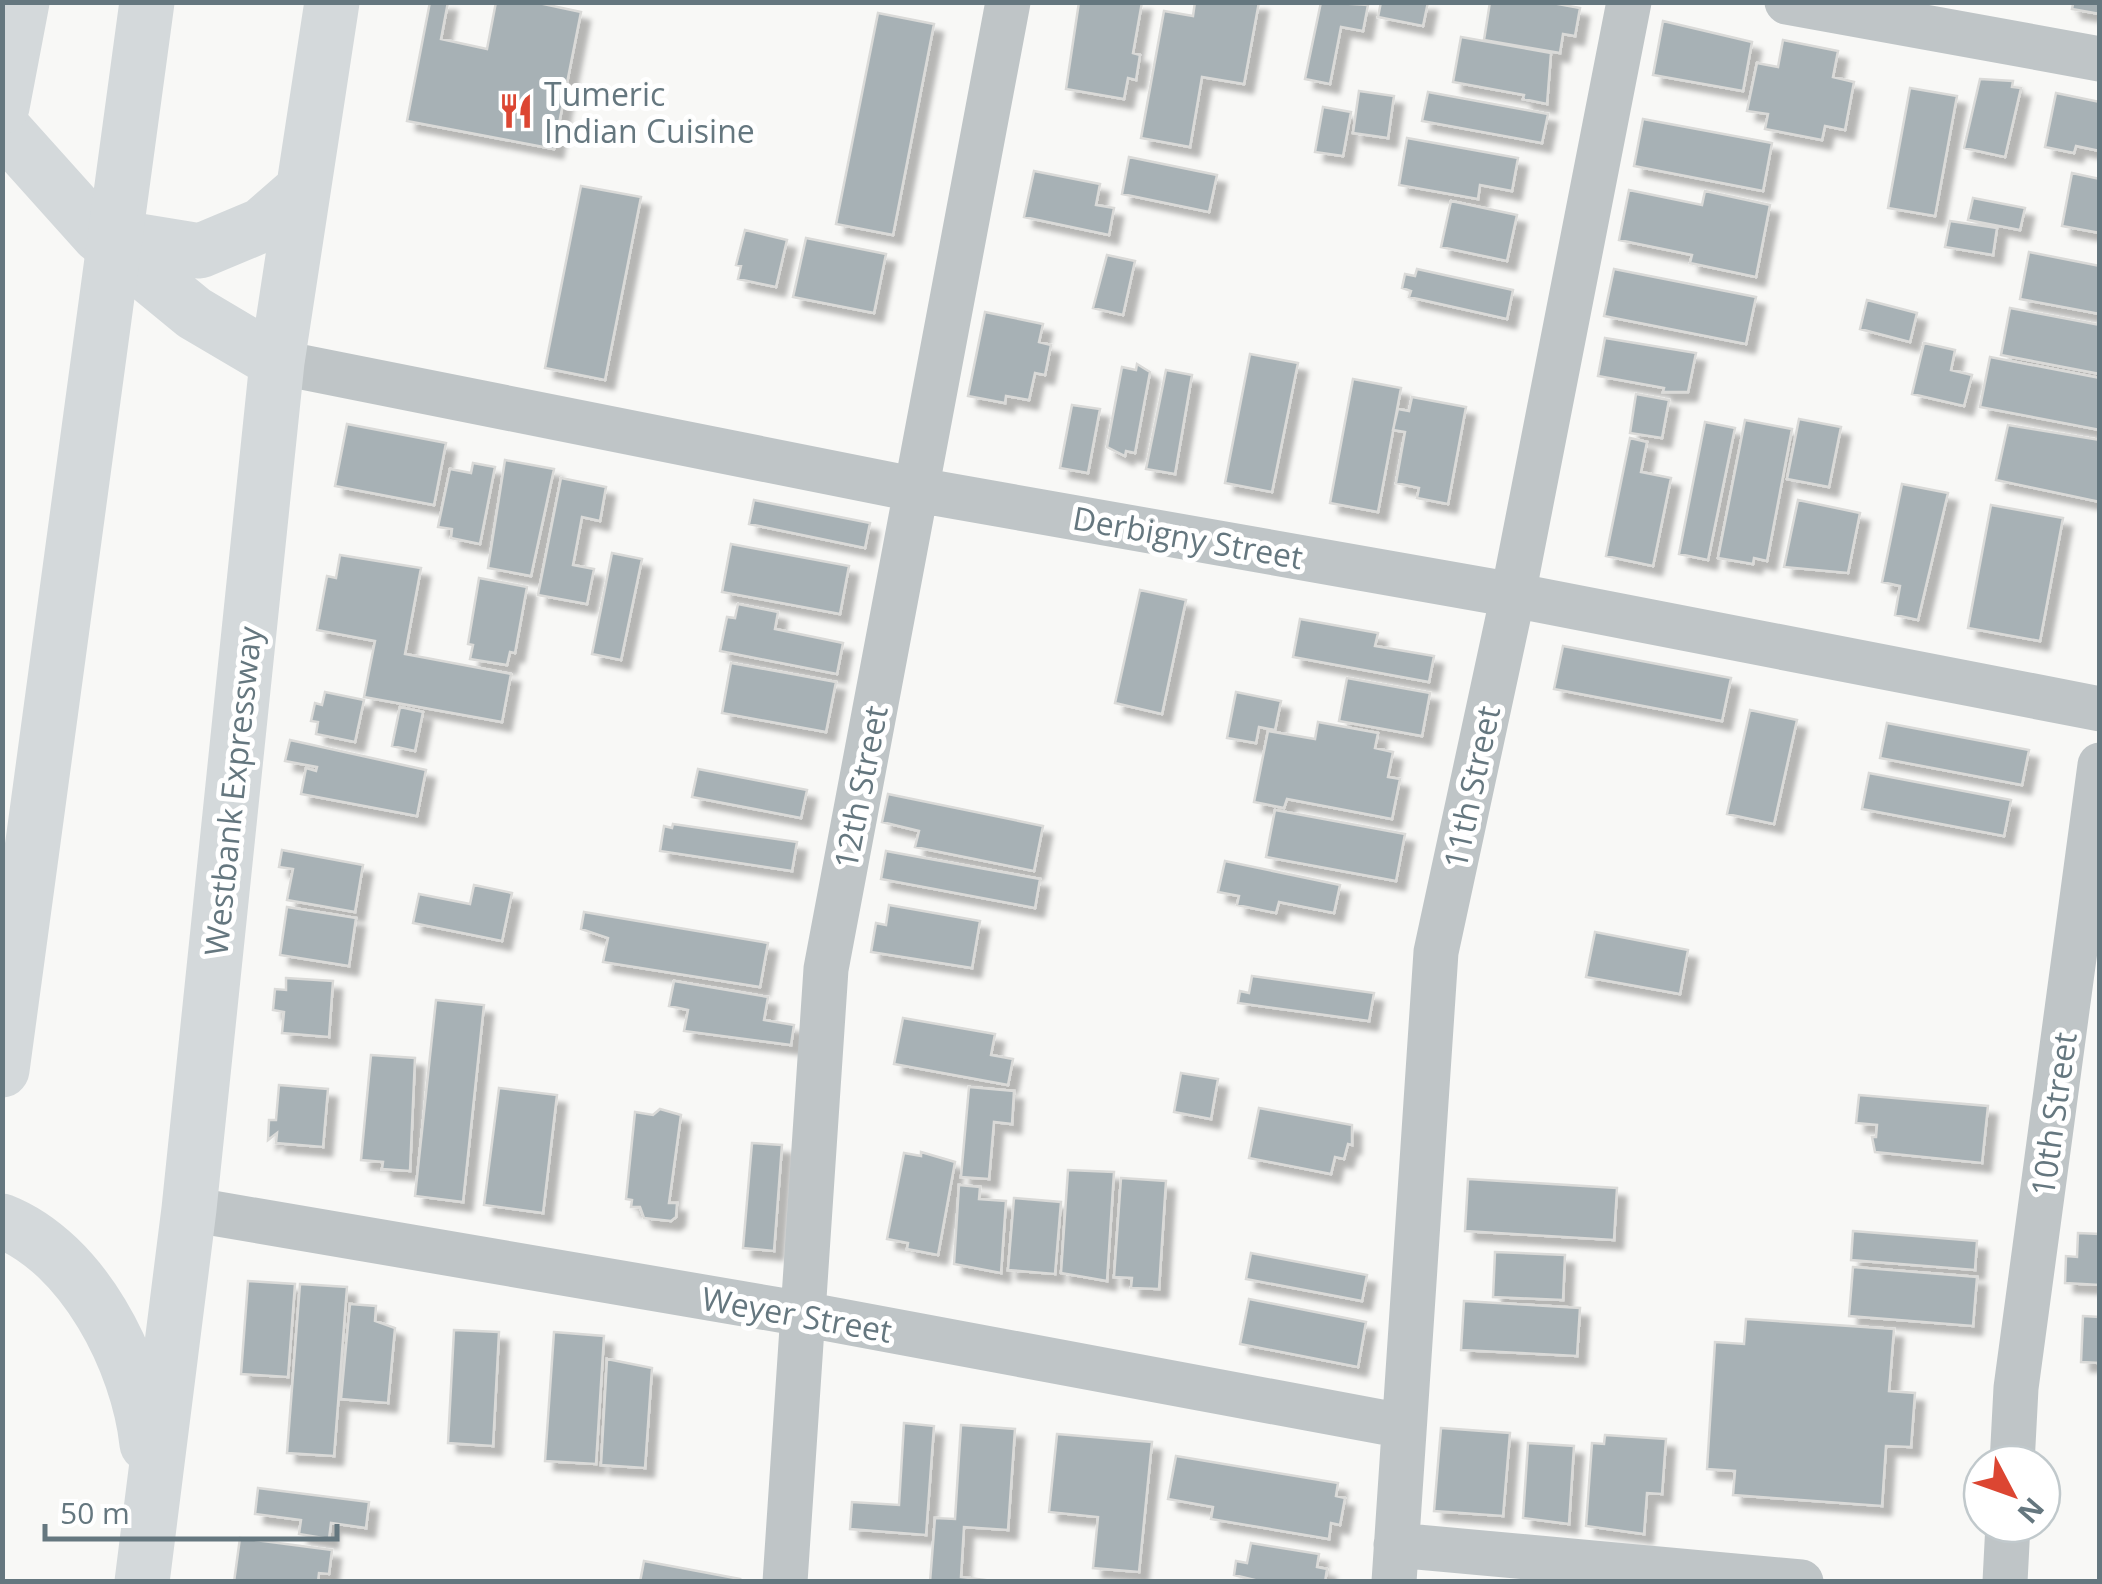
<svg xmlns="http://www.w3.org/2000/svg" width="2102" height="1584" font-family="'Open Sans',sans-serif">
	<style>
		.building { fill: #a7b1b5; stroke: #dadad8; stroke-width: 2.5; filter: url(#shadow) }
		.lines { fill: none; stroke-linecap: round; stroke-linejoin: round }
		.street { stroke: #bfc5c7; stroke-width: 45 }
		.secondary { stroke: #d4d9db; stroke-width: 55 }
		.highway { stroke: #d4d9db; stroke-width: 55 }
		.labels { text-anchor: middle; dominant-baseline: central; stroke-width: 10; stroke-linejoin: round; paint-order: stroke }
		.poi-label { font-size: 32px; fill: #65777f; stroke: #fff; text-anchor: start }
		.street-label { font-size: 32px; fill: #65777f; stroke: #fff }
	</style>
	<defs>
		<filter id="shadow"><feDropShadow dx="9" dy="9" stdDeviation="2.5" flood-color="#0004"/></filter>
	</defs>
	<rect width="100%" height="100%" fill="#f8f8f6"/>
	<path class="building" d="M430,2h18l-7,37 46,10 9,-47h38l47,10 -27,137 -147,-28z
		M1079,2h63l-9,51 7,2 -4,25 -8,-2 -4,21 -58,-10z
		M1195,2h64l-15,82 -42,-7 -12,70 -49,-9 23,-127 29,5z
		M1321,2l47,3 -5,26 -22,-4 -11,57 -25,-5z
		M1381,2h47l-5,24 -45,-9z
		M1490,2h57l33,6 -5,28 -12,-2 -3,19 -76,-13z
		M2067,2h33v12l-28,-5 1,-5z
		M878,13l56,11 -41,211 -57,-11z
		M1663,21l89,21 -9,49 -90,-16z
		M1461,37l90,16 -4,51 -24,-5 1,-4 -71,-13z
		M1783,40l55,11 -5,26 21,5 -9,48 -20,-4 -3,14 -57,-11 3,-15 -21,-3 10,-48 21,4z
		M1980,79l33,2 -1,6 9,1 -16,69 -41,-9z
		M1910,88l47,8 -22,120 -47,-8z
		M1359,91l35,5 -6,42 -35,-5z
		M1428,92l120,22 -6,29 -120,-22z
		M2056,93l44,9v49l-24,-5 -2,7 -29,-6z
		M1323,107l28,5 -8,44 -28,-4z
		M1643,119l129,24 -9,48 -129,-25z
		M1407,138l111,20 -6,33 -32,-6 -2,14 -79,-14z
		M1129,157l88,18 -8,37 -87,-18z
		M1034,171l66,13 -4,21 18,3 -5,27 -85,-18z
		M2072,173l28,6v54l-38,-7z
		M581,186l60,11 -36,183 -60,-12z
		M1629,190l73,15 3,-14 65,14 -14,72 -66,-14 2,-8 -73,-15z
		M1973,198l52,10 -5,22 -52,-10z
		M1451,201l66,14 -10,46 -66,-14z
		M1950,221l47,7 -4,27 -48,-8z
		M745,230l42,10 -11,47 -38,-8 3,-13 -5,-1z
		M806,238l80,16 -12,59 -81,-16z
		M2029,252l71,14v48l-80,-15z
		M1107,255l28,6 -12,54 -30,-7z
		M1417,269l96,21 -6,29 -98,-22 2,-6 -9,-3 3,-14 10,2z
		M1614,269l142,28 -10,47 -142,-28z
		M1867,300l50,13 -7,29 -50,-13z
		M2010,308l90,17v49l-99,-19z
		M985,312l58,12 -4,18 12,3 -6,30 -10,-2 -6,27 -23,-4 -1,7 -37,-7z
		M1605,338l91,15 -8,39h-25l1,-4 -66,-12z
		M1924,343l31,7 -4,20 21,5 -8,31 -52,-12z
		M1250,354l48,9 -26,129 -47,-9z
		M1990,357l110,21v52l-120,-23z
		M1137,364l13,8 -15,81 -9,-2 -1,5 -18,-9 15,-80 14,3z
		M1166,370l26,5 -17,99 -29,-5z
		M1353,379l48,9 -23,124 -48,-9z
		M1636,394l33,6 -7,38 -32,-5z
		M1412,397l54,10 -18,97 -31,-6 2,-10 -23,-5 9,-51 -12,-2 5,-21 11,2z
		M1072,405l28,4 -12,64 -28,-5z
		M1799,419l42,8 -12,60 -42,-8z
		M1745,420l47,9 -25,132 -13,-3 -1,6 -35,-6z
		M1705,422l30,6 -27,132 -29,-6z
		M347,424l99,19 -12,62 -99,-19z
		M2008,425l92,15v62l-104,-22z
		M1630,438l17,4 -6,30 30,6 -18,88 -47,-10z
		M505,460l49,9 -23,107 -43,-8z
		M473,463l22,4 -15,77 -29,-6 1,-9 -14,-2 12,-58 21,4z
		M561,478l45,9 -6,34 -18,-4 -9,48 21,4 -7,35 -49,-9z
		M1902,484l46,9 -30,127 -23,-5 5,-29 -18,-4z
		M754,500l116,23 -5,25 -116,-24z
		M1798,500l62,13 -12,60 -64,-6z
		M1991,505l72,13 -23,123 -72,-13z
		M731,544l118,22 -9,48 -118,-22z
		M612,553l30,6 -21,101 -29,-6z
		M340,555l81,13 -16,86 106,20 -9,48 -138,-25 11,-56 -58,-11 10,-54 9,2z
		M479,578l48,9 -12,66 -5,-1 -3,13 -37,-6 3,-14 -5,-1z
		M1140,590l46,10 -24,114 -47,-11z
		M738,604l40,8 -3,17 68,14 -6,31 -117,-23 7,-34 8,1z
		M1300,619l78,14 -3,13 59,10 -5,26 -136,-25z
		M1563,646l168,32 -9,43 -168,-32z
		M731,663l105,19 -10,50 -104,-19z
		M1347,678l83,15 -8,43 -83,-15z
		M325,692l39,8 -9,42 -39,-8 2,-12 -7,-1 4,-18 7,2z
		M1236,692l45,9 -6,29 -16,-3 -3,16 -29,-5z
		M400,707l23,5 -8,39 -23,-5z
		M1750,710l47,10 -23,104 -47,-10z
		M1318,722l60,11 -3,15 18,4 -5,25 12,2 -8,40 -105,-20 -3,9 -30,-6 14,-71 47,8z
		M1887,723l142,27 -7,35 -142,-27z
		M290,740l136,30 -9,46 -116,-22 5,-26 10,3 1,-4 -32,-6z
		M698,769l109,21 -6,28 -109,-21z
		M1869,773l142,27 -7,36 -142,-27z
		M888,794l155,32 -9,45 -119,-24 4,-16 -37,-9z
		M1275,810l130,24 -9,47 -130,-24z
		M673,824l124,18 -5,29 -132,-20 4,-25 8,2z
		M282,850l81,15 -8,47 -68,-12 6,-31 -14,-2z
		M886,851l154,28 -5,29 -154,-29z
		M1225,861l115,24 -6,28 -55,-11 -3,11 -39,-8 2,-9 -21,-4z
		M474,885l38,8 -10,48 -89,-18 6,-29 51,10z
		M889,905l91,16 -8,47 -101,-16 5,-29 10,2z
		M287,907l69,11 -7,48 -69,-11z
		M584,912l184,31 -8,44 -157,-25 5,-24 -27,-9z
		M1595,932l93,18 -8,44 -94,-17z
		M1252,976l122,17 -5,28 -131,-18 2,-12 9,2z
		M286,978l47,3 -4,56 -47,-4 2,-21 -11,-2 2,-21 11,1z
		M674,981l94,16 -4,23 30,5 -3,20 -107,-14 4,-21 -19,-4z
		M436,1000l48,5 -21,197 -48,-6z
		M903,1018l92,16 -4,21 22,4 -5,26 -114,-21z
		M371,1055l44,3 -5,113 -28,-2 1,-7 -22,-2z
		M1181,1073l37,6 -7,40 -37,-7z
		M279,1085l49,4 -5,58 -47,-4 1,-10 -9,7 1,-20h7z
		M969,1087l45,4 -2,33 -18,-2 -5,57 -28,-2z
		M499,1088l58,7 -14,118 -59,-8z
		M1859,1095l129,11 -6,57 -107,-11 -3,-15h4l1,-12 -21,-2z
		M1259,1108l93,17v20l-4,-1 -4,15 -9,-2 -4,17 -82,-16z
		M660,1109l21,6 -12,88h8l-1,14 -5,4 -27,-3 -4,-11h-9l1,-7 -6,-1 9,-87 18,3z
		M752,1143l30,2 -8,106 -31,-3z
		M921,1152l34,10 -17,93 -31,-6 1,-6 -21,-4 17,-86 17,3z
		M1068,1170l46,2 -7,109 -46,-8z
		M1121,1178l45,3 -7,108 -28,-1 1,-10 -18,-1z
		M1468,1179l149,9 -3,52 -149,-9z
		M959,1185l21,2 -1,12 27,2 -5,72 -47,-9z
		M1014,1198l47,4 -6,72 -47,-4z
		M1853,1231l124,10 -2,29 -124,-10z
		M2078,1233l22,1v51l-35,-2 1,-27 11,1z
		M1495,1252l70,3 -2,45 -70,-3z
		M1251,1253l116,22 -5,26 -116,-22z
		M1853,1267l124,10 -4,49 -124,-10z
		M248,1281l47,3 -7,93 -47,-3z
		M300,1284l47,3 -13,169 -47,-3z
		M1249,1299l117,23 -8,45 -118,-23z
		M1464,1301l116,7 -3,48 -116,-6z
		M350,1304l26,2 -1,15 20,7 -7,75 -47,-4z
		M2083,1316l17,1v46l-19,-1z
		M1746,1319l148,10 -5,62 26,2 -4,54 -25,-1 -4,60 -149,-11 2,-24 -28,-2 8,-127 29,2z
		M454,1330l45,2 -6,114 -45,-3z
		M554,1332l50,4 -8,128 -51,-3z
		M607,1359l45,9 -7,100 -44,-3z
		M904,1423l30,3 -8,109 -76,-6 2,-27 47,3z
		M961,1425l54,4 -7,101 -44,-3 -3,50 40,5h-71l5,-64 20,1z
		M1441,1428l69,5 -7,83 -69,-5z
		M1057,1434l95,8 -13,130 -46,-4 5,-51 -49,-5z
		M1605,1435l61,4 -4,55 -15,-1 -3,41 -58,-8 6,-83 12,1z
		M1528,1443l46,3 -5,78 -46,-6z
		M1176,1456l162,27 -2,13 9,2 -5,27 -9,-2 -2,16 -118,-20 2,-12 -45,-8z
		M258,1488l111,14 -3,26 -35,-5 -2,16 -30,-5 2,-14 -46,-6z
		M240,1538l92,12 -3,24 -10,-1 -1,9h-84z
		M1251,1543l68,11 -2,13 10,2 -2,13h-62l-29,-7 2,-14 11,2z
		M644,1561l96,18 -1,3h-99z"/>
	<g class="lines">
		<path class="street" d="M1787,2l313,57
			M277,362l641,128 595,105 587,114
			M189,1209l614,105 600,112
			M2012,1464l4,-76 84,-623
			M1396,1545l405,37
			M785,1582l41,-613 182,-967
			M1394,1582l42,-630 77,-357 116,-593
			M2005,1582l3,-58"/>
		<path class="secondary" d="M2,127l97,108 95,78 83,49
			M102,235l98,16 62,-26 39,-34
			M2,1221c81,32 136,140 145,223
			M142,1582l47,-373 88,-847 55,-360"/>
		<path class="highway" d="M2,107l20,-105
			M2,1070l145,-1068"/>
	</g>
	<defs>
		<symbol id="restaurant-bare" viewBox="-9 -9 18 18"><path d="M-5-6h1v4h1v-4h1v4h1v-4h1v5L-1.5 .5V6h-2V.5L-5-1ZM5-6V6H3V1.5H1.5Q1.5-4 5-6Z" fill="#dc4632" stroke="#fff" stroke-width="2.5" paint-order="stroke"/></symbol>
	</defs>
	<g fill-rule="evenodd">
		<use href="#restaurant-bare" x="491" y="86" width="50" height="50"/>
	</g>
	<g class="labels">
		<g class="poi-label">
			<text x="544" y="93">Tumeric<tspan x="544" dy="37">Indian Cuisine</tspan></text>
		</g>
		<g class="street-label">
			<text transform="translate(1188 537) rotate(10)">Derbigny Street</text>
			<text transform="translate(860 787) rotate(-79)">12th Street</text>
			<text transform="translate(1471 787) rotate(-78)">11th Street</text>
			<text transform="translate(232 791) rotate(-84)">Westbank Expressway</text>
			<text transform="translate(2053 1114) rotate(-82)">10th Street</text>
			<text transform="translate(797 1314) rotate(10)">Weyer Street</text>
		</g>
	</g>
	<rect width="2102" height="1584" fill="none" stroke="#65777f" stroke-width="10"/>
	<g transform="translate(2012 1494) rotate(131)"><circle r="48" fill="#ffffff" stroke="#c1c9cc" stroke-width="2.5"/>
	<path d="M0-8L18 38L0 25L-18 38Z" fill="#dc4632"/>
	<text y="-15" font-size="28" font-weight="bold" text-anchor="middle" fill="#65777f">N</text>
	</g>
	<path d="M45 1524v15h292v-15" fill="none" stroke="#65777f" stroke-width="5"/>
	<text x="60" y="1524" font-size="30" fill="#65777f" stroke="#ffffff" stroke-width="8" paint-order="stroke">50 m</text>
</svg>
